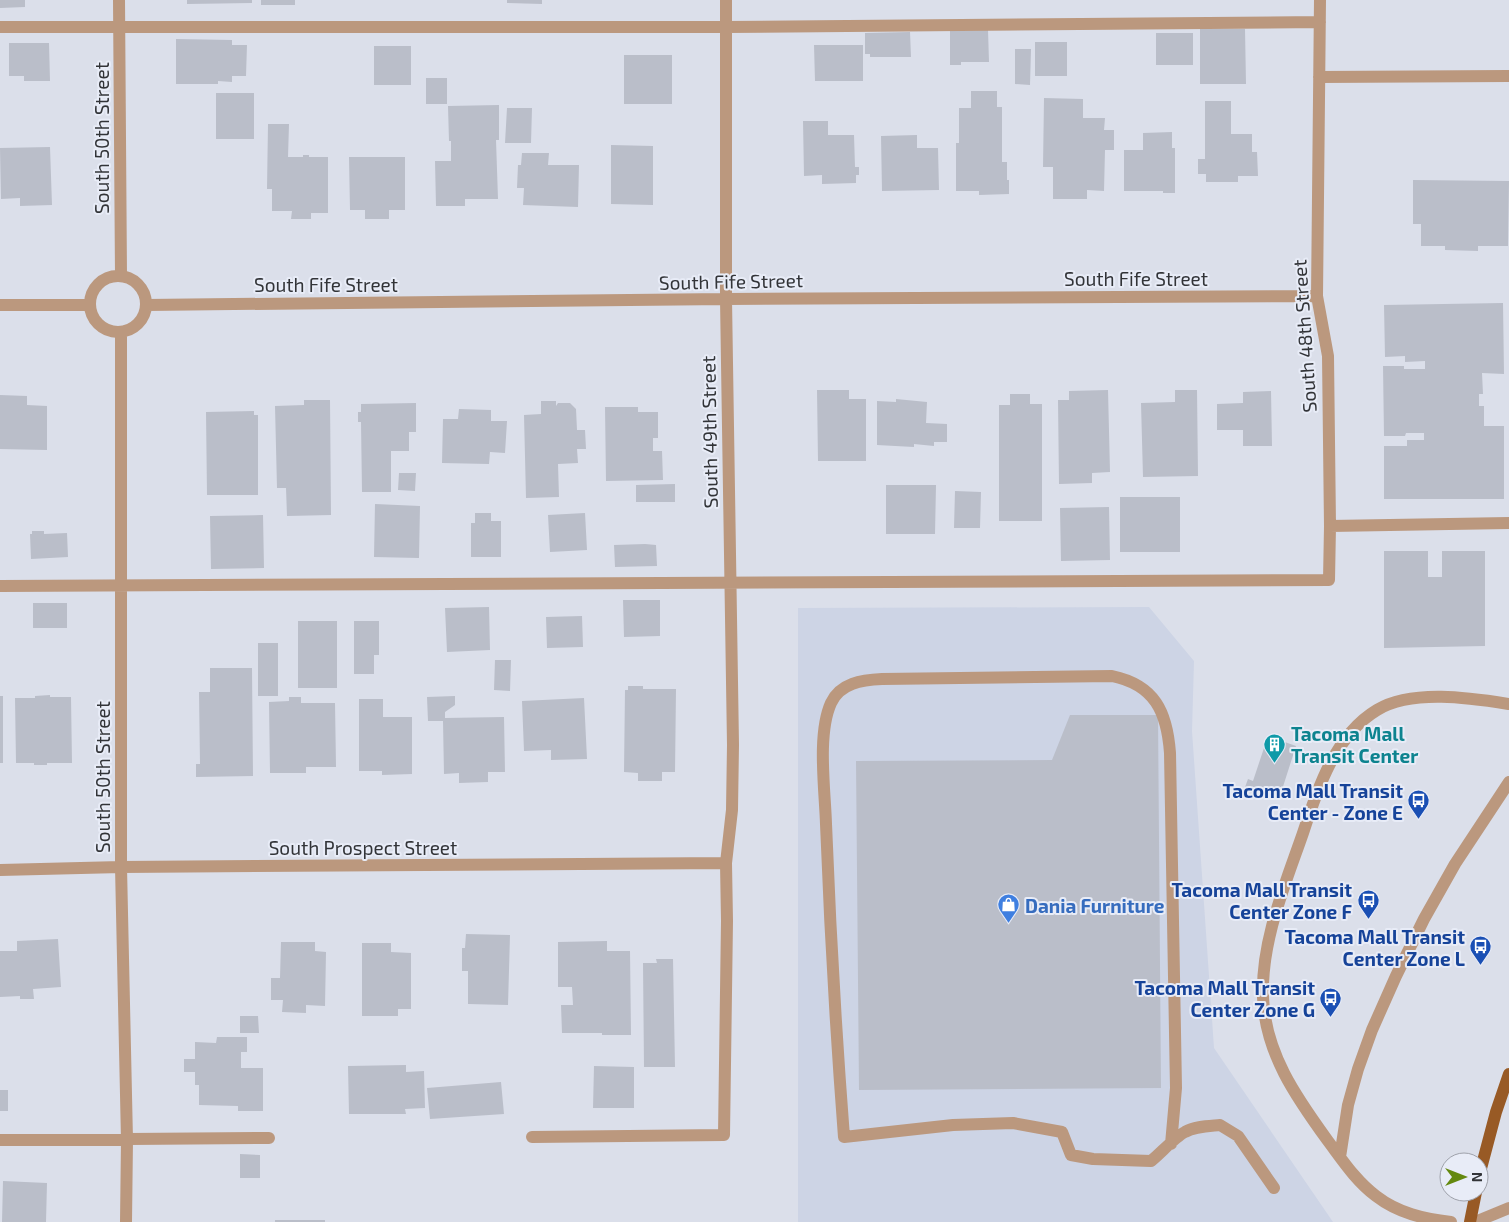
<svg xmlns="http://www.w3.org/2000/svg" width="1509" height="1222" font-family="'Exo 2',sans-serif">
	<style>
		.built { fill: #cdd4e5 }
		.building { fill: #babec9 }
		.lines { fill: none; stroke-linecap: round; stroke-linejoin: round }
		.minor { stroke: #bb987e; stroke-width: 12 }
		.major { stroke: #985a25; stroke-width: 12 }
		.labels { text-anchor: middle; dominant-baseline: central; stroke-width: 4; stroke-linejoin: round; paint-order: stroke }
		.street-label { font-size: 19px; fill: #323438; stroke: #e8ecf7 }
		.culture-label { font-size: 19px; font-weight: bold; fill: #0d838f; stroke: #e8ecf7; text-anchor: start }
		.transit-label { font-size: 19px; font-weight: bold; fill: #164399; stroke: #e8ecf7; text-anchor: end }
		.shop-label { font-size: 19px; font-weight: bold; fill: #366cbe; stroke: #e8ecf7; text-anchor: start }
	</style>
	<rect width="100%" height="100%" fill="#dbdfea"/>
	<path class="built" d="M1149,607l45,54 -2,70 22,317 119,174h-535v-614z"/>
	<path class="building" d="M0,0h25v7l-25,1z
		M187,0h65v3l-65,1z
		M261,0h34v5h-34z
		M507,0h35v4l-35,-1z
		M1200,29h45l1,55h-46z
		M988,30l1,32h-28v3h-11v-34z
		M910,32l1,25h-41v-3h-5v-21z
		M1156,33h37v32h-37z
		M176,39l56,1v5h15l-1,31h-14v6l-14,-1v3h-42z
		M1035,42h32v34h-32z
		M9,43h40l1,38h-26v-5h-15z
		M814,45h49v36h-48z
		M374,46h37v39h-37z
		M1015,49h16l-1,36 -15,-1z
		M624,55h48v49h-48z
		M426,78h21v26h-21z
		M971,91h26v16h5v55h5v18h2v14l-30,1v-4h-23v-48h3v-35h12z
		M216,93h38v46h-38z
		M1044,98l39,1v19h22l-1,12h10v20h-9l-1,41 -17,-1v9h-34v-32h-10z
		M1205,101h26v33h21v18h5l1,24h-20v6h-32v-8h-8v-15h7z
		M499,105v35h-3l2,59h-33v7h-29l-1,-45h16v-20h-2l-1,-35z
		M507,108h25l-1,35h-26z
		M803,121h25v14h26l1,32h4v8h-3v8l-34,1v-9l-18,1z
		M268,124h21l-1,33h15v-2h6v2h19v56h-17v6h-20l1,-8h-20v-22h-5z
		M1172,132v16h3v45h-12v-2h-39v-41h19v-17z
		M917,135v13h21l1,42 -57,1 -1,-55z
		M611,145l42,1v59l-42,-1z
		M50,147l2,58 -32,1v-8l-19,1 -1,-51z
		M522,153h27l-1,12h31l-1,42 -55,-2 1,-17h-7l1,-23h3z
		M349,157h56v53h-16v9h-24v-9h-15z
		M1413,180l96,1 -1,65h-30v5l-33,-1v-4h-24v-22h-8z
		M1503,303l1,71 -22,-1 1,21h-4v12h5v20h20v73h-120v-53h23v-6h17v-7h-18l-1,3h-21l-1,-70h21v3h21v-8l-20,1v-6l-20,1 -1,-52z
		M817,390h32v9h17v62h-48z
		M1108,390l2,82 -18,1v10l-33,1 -1,-84h11v-9z
		M1175,390h22l1,86 -55,1 -2,-74 34,-1z
		M1271,391l1,55h-29v-16h-26v-26l26,-1v-11z
		M1010,394h20v10h12v117h-43v-116h11z
		M0,395l27,1v9l20,1v44l-47,-1z
		M896,399l31,3 -1,21 21,1v18h-13v4l-20,-2v3l-37,-2v-44l19,1z
		M304,400h26l1,115 -44,1 -1,-28h-9l-2,-82 29,-1z
		M541,401h15v5l2,-3h12l6,6 1,21h8l1,19h-9l1,14 -20,1 1,33 -33,1 -2,-83 17,-1z
		M416,403v29h-7v19h-18v41h-29l-1,-70h-3v-10h3v-8z
		M605,407h33v5h20v26h-5v13h9l1,29 -57,1z
		M459,409l32,1v11h16l-2,32 -15,-1 -1,12 -47,-1 1,-44h15z
		M254,411v4h4v80h-51l-1,-83z
		M399,473h17l-1,18 -17,-1z
		M675,484v18h-39v-17z
		M886,485h50l-1,49h-49z
		M955,491l26,1 -1,36h-26z
		M1120,497h60v55h-60z
		M375,504l45,2 -1,52 -45,-1z
		M1109,507l1,53 -49,1 -1,-53z
		M475,513h16v8h10v36h-30v-34h4z
		M585,513l2,37 -37,2 -2,-37z
		M263,515l1,53 -53,1 -1,-53z
		M32,531h12v3l23,-1 1,24 -37,2 -1,-25h2z
		M645,544l11,1 1,21 -42,1 -1,-22z
		M1384,551h44v26h14v-26h43v95l-101,2z
		M623,600h37v36l-36,1z
		M33,603h34v25h-34z
		M489,607l1,43 -43,2 -2,-44z
		M582,616l1,31 -36,1 -1,-31z
		M298,621h39v67h-39z
		M354,621h25v34h-5v19h-20z
		M258,643h20v53h-20z
		M495,660h16l-1,31 -16,-1z
		M210,668h42l1,108 -57,1v-13h4l-1,-72h11z
		M628,686h15v3h33l-1,83h-13v9h-24v-8l-14,-1 1,-82h3z
		M50,695v2h21l1,66h-25v2h-13v-2h-18l-1,-65h20v-2z
		M0,696h3v67h-3z
		M455,696v9l-10,7v6l59,-1 1,55h-17v10l-29,1v-10l-15,1 -1,-53h-15l-1,-24z
		M289,697h12v6h34l1,64h-30v6h-36l-1,-71 20,-1z
		M584,698l3,61 -36,1v-10l-27,1 -2,-50z
		M359,699h24v18h29v57l-30,1v-4h-23z
		M1070,715h88l3,373 -302,2 -3,-329 196,-1z
		M1268,736l28,10 -16,50 -23,-8 -2,6 -11,-4 4,-11 5,2z
		M466,934l44,1 -2,70 -40,-1v-33h-6v-23h3z
		M58,939l3,48 -28,2 1,10h-14v-3l-20,1v-46h17v-10z
		M607,941v10h23l1,84h-29v-2h-40l-1,-28h12l-1,-18h-14v-45z
		M281,942h34v9l11,1 -1,54 -19,-1v8l-24,-1 1,-12h-12v-22h9z
		M362,943h29v9l20,1v56h-13v7h-36z
		M656,959h17l2,108h-31l-1,-104h14z
		M240,1016h18l1,17h-19z
		M217,1037h30v15h-6v16h22v43h-25v-5l-39,-1v-20h-4v-13h-11v-13h11v-17l21,1z
		M406,1065v7l18,-1 1,37 -20,1 1,5h-57l-1,-48z
		M594,1066l40,1v41h-41z
		M501,1082l3,32 -74,5 -3,-31z
		M0,1090h8v21h-8z
		M240,1154l20,1v23h-20z
		M3,1181l44,2 -1,39h-44z
		M275,1220h50v2h-50z"/>
	<g class="lines">
		<path class="minor" d="M119,0l2,276
			M0,27h726l594,-5
			M1319,77l190,-1
			M90 304a28 28 0 1 1 56 0a28 28 0 1 1-56 0Z
			M0,305h89
			M146,305l580,-6 591,-3
			M121,333v534l6,273 -1,82
			M1330,526l179,-3
			M0,586l1329,-6 1,-54 -2,-170 -11,-60 3,-296
			M0,870l121,-3 605,-4
			M532,1137l192,-2 3,-214 -1,-58 6,-53 1,-65 -7,-446v-299
			M0,1140l269,-2
			M1171,1144l5,-56 -6,-335c-3,-41 -15,-68 -58,-77l-230,3c-20,1 -42,4 -51,24 -14,31 -6,87 -5,121 4,104 10,209 18,313l109,-12 60,-2 49,9 9,23 22,4 58,2c10,-8 24,-24 34,-29 10,-6 24,-6 35,-7l18,11 36,52
			M1340,1157l8,-52 10,-36 14,-39 24,-54 28,-57 31,-55 54,-82
			M1451,1222c-27,-3 -53,-9 -75,-26 -20,-15 -33,-35 -48,-55 -32,-44 -63,-88 -65,-144 -2,-56 22,-112 40,-164 14,-43 32,-98 74,-123 35,-21 93,-12 132,-6
			M1475,1222l34,-14"/>
		<path class="major" d="M1479,1176l17,-64 13,-38
			M1470,1222l6,-30"/>
	</g>
	<defs>
		<symbol id="building-pin" viewBox="-11 -11 22 30"><path d="M0 17L-7.5 6A9.5 9.5 0 1 1 7.5 6Z" fill="#0f9aa8" stroke="#e8ecf7"/><path d="M-4-6H4V6H1V3H-1V6H-4ZM-2.5-4.3h1.7v1.8h-1.7ZM.8-4.3h1.7v1.8H.8ZM-2.5-1h1.7V.8h-1.7ZM.8-1h1.7V.8H.8Z" fill="#fff"/></symbol>
		<symbol id="bus-pin" viewBox="-11 -11 22 30"><path d="M0 17L-7.5 6A9.5 9.5 0 1 1 7.5 6Z" fill="#1a4fb4" stroke="#e8ecf7"/><path d="M-5-6H5V4H4V6H2V4H-2V6H-4V4H-5ZM-3.5-4V0h7V-4ZM-3.5 1.2v1.5H-2V1.2ZM2 1.2v1.5H3.5V1.2Z" fill="#fff"/></symbol>
		<symbol id="shop-pin" viewBox="-11 -11 22 30"><path d="M0 17L-7.5 6A9.5 9.5 0 1 1 7.5 6Z" fill="#3f7fe0" stroke="#e8ecf7"/><path d="M-5-2.5h2.3a2.7 3.5 0 0 1 5.4 0H5L5.5 6h-11ZM-1.5-2.5h3a1.5 2.3 0 0 0-3 0Z" fill="#fff"/></symbol>
	</defs>
	<g fill-rule="evenodd">
		<use href="#building-pin" x="1262" y="732" width="25" height="34"/>
		<use href="#bus-pin" x="1406" y="788" width="25" height="34"/>
		<use href="#bus-pin" x="1356" y="888" width="25" height="34"/>
		<use href="#shop-pin" x="996" y="892" width="25" height="34"/>
		<use href="#bus-pin" x="1468" y="934" width="25" height="34"/>
		<use href="#bus-pin" x="1318" y="986" width="25" height="34"/>
	</g>
	<g class="labels">
		<g class="street-label">
			<text transform="translate(101 138) rotate(-90)">South 50th Street</text>
			<text x="1136" y="278">South Fife Street</text>
			<text transform="translate(731 281) rotate(-1)">South Fife Street</text>
			<text x="326" y="284">South Fife Street</text>
			<text transform="translate(1304 336) rotate(-94)">South 48th Street</text>
			<text transform="translate(709 432) rotate(-91)">South 49th Street</text>
			<text transform="translate(102 777) rotate(-90)">South 50th Street</text>
			<text x="363" y="847">South Prospect Street</text>
		</g>
		<g class="culture-label">
			<text x="1291" y="733">Tacoma Mall<tspan x="1291" dy="22">Transit Center</tspan></text>
		</g>
		<g class="transit-label">
			<text x="1403" y="790">Tacoma Mall Transit<tspan x="1403" dy="22">Center - Zone E</tspan></text>
			<text x="1352" y="889">Tacoma Mall Transit<tspan x="1352" dy="22">Center Zone F</tspan></text>
			<text x="1465" y="936">Tacoma Mall Transit<tspan x="1465" dy="22">Center Zone L</tspan></text>
			<text x="1315" y="987">Tacoma Mall Transit<tspan x="1315" dy="22">Center Zone G</tspan></text>
		</g>
		<g class="shop-label">
			<text x="1025" y="905">Dania Furniture</text>
		</g>
	</g>
	<g transform="translate(1464 1177) rotate(90)"><circle r="24" fill="#e8ecf7" stroke="#9fa2ab"/>
	<path d="M0-4L9 19L0 12L-9 19Z" fill="#64890f"/>
	<text y="-8" font-size="14" font-weight="bold" text-anchor="middle" fill="#323438">N</text>
	</g>
</svg>
